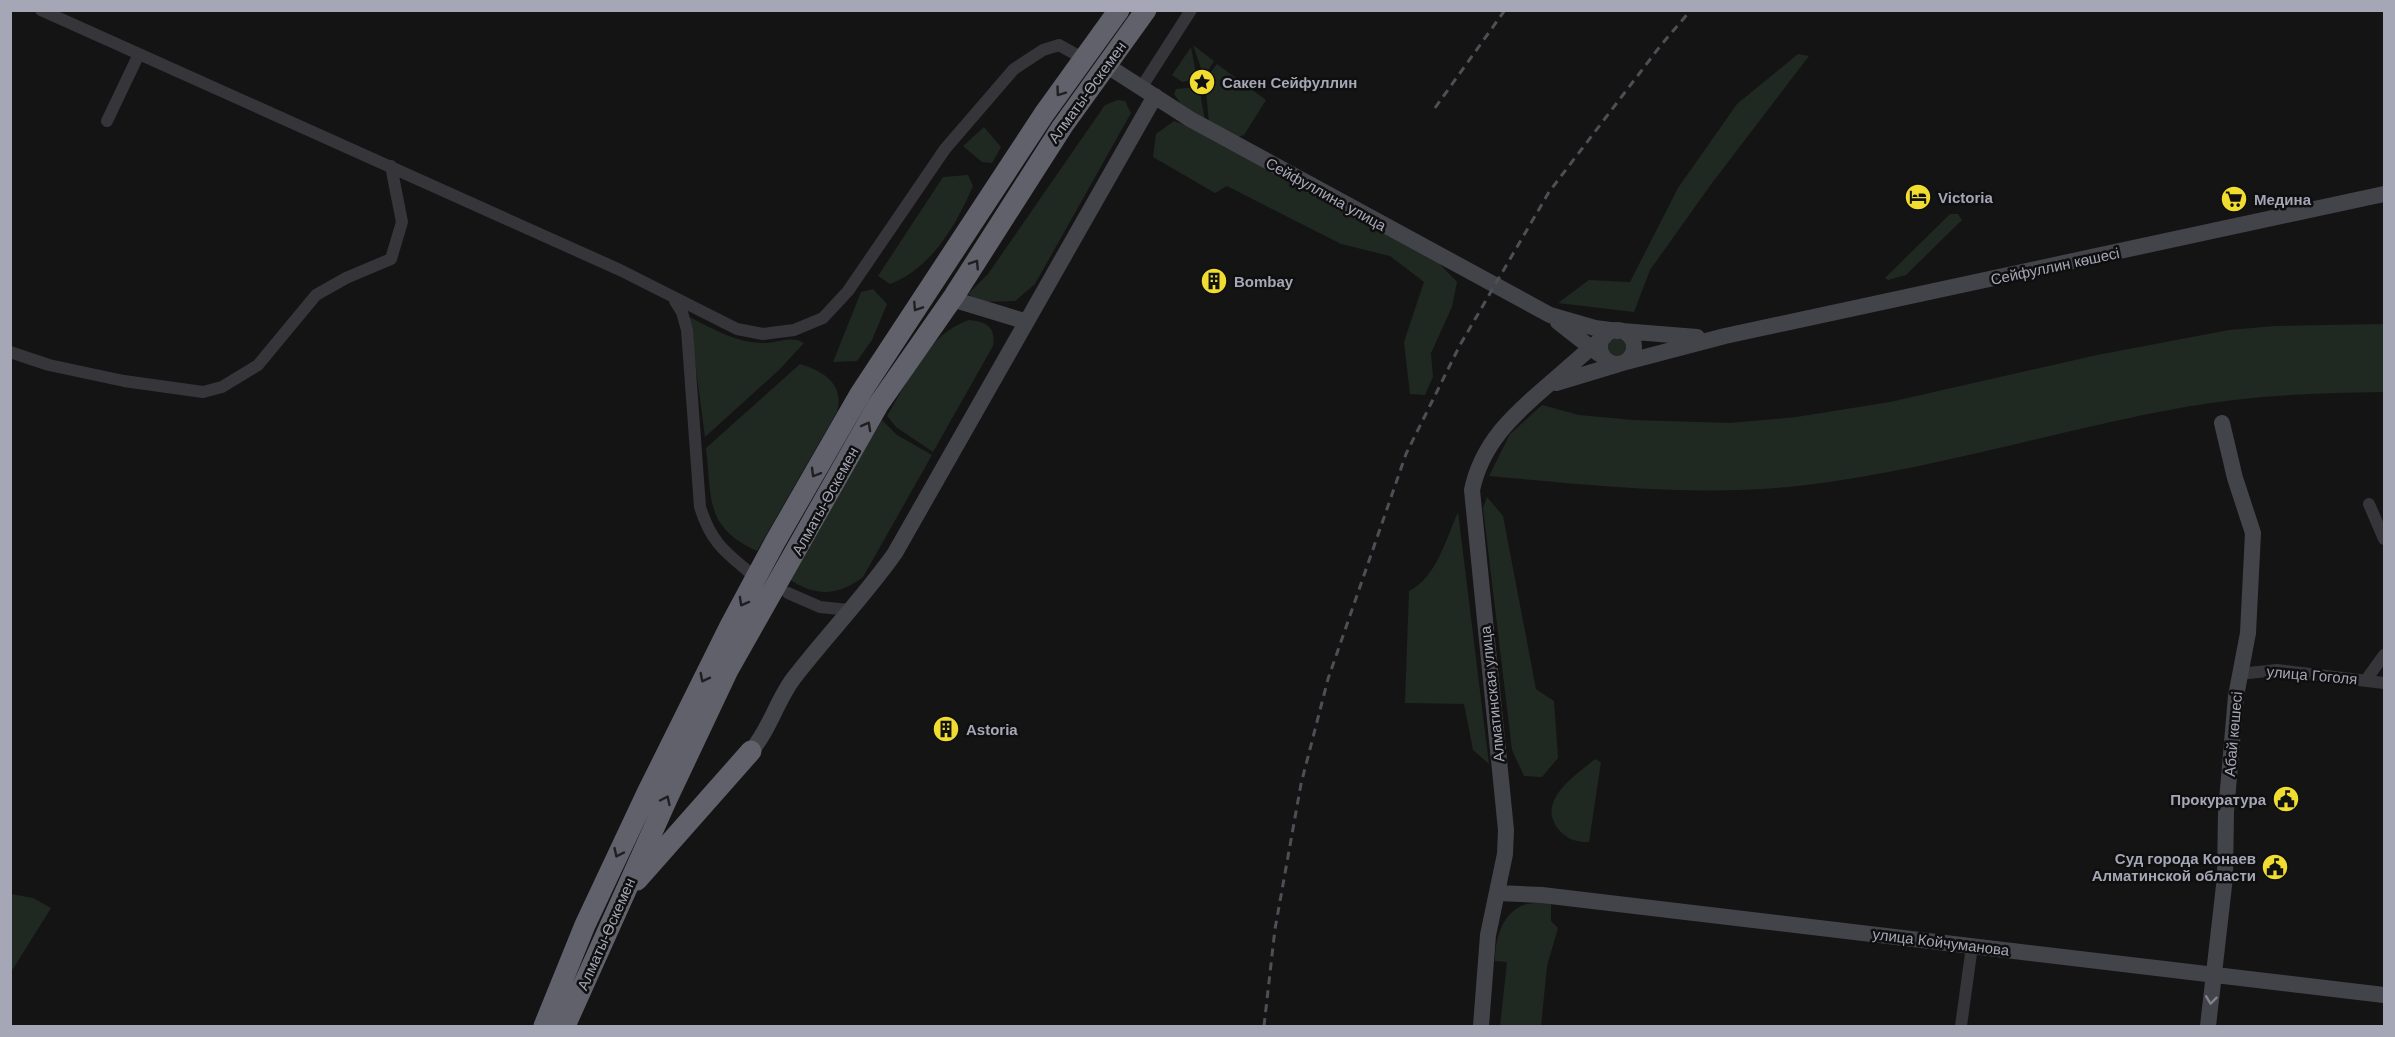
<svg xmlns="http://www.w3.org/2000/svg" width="2395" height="1037" font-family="Arial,sans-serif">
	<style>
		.green { fill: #202822 }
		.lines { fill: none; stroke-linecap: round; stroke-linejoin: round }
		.street { stroke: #35353a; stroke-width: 12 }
		.secondary { stroke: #43434a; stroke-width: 16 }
		.highway { stroke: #61616b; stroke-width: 21 }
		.rail { stroke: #4e4e55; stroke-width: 3; stroke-dasharray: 8 6; stroke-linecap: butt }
		.oneway { stroke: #1f1f22 }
		.oneway2 { stroke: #838390 }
		.labels { text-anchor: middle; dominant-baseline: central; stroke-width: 5; stroke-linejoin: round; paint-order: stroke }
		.poi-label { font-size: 15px; font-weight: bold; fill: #a5a6b6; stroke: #0f0f10; text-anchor: start }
		.street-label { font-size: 15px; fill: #a5a6b6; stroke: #0f0f10 }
	</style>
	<rect width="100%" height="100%" fill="#141415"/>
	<path class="green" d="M1193,45l21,16 -10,16z
		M1191,47l6,32 -15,3 -10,-7z
		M1798,54l11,2 -97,127 -62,87 -16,42 -76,-9 31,-23 41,2 48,-94 59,-84z
		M1217,64l49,36 -22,35 -6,2 -29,-14 -4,-43z
		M1199,87l6,33 -24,-16 -7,-10 2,-5z
		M1118,100l7,1 6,12 -96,171 -20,17 -34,1 -13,-8 20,-20 117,-169z
		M1174,121l19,7 242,131 22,23 -5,25 -21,46 2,24 -8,18 -15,-1 -6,-52 20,-60 -34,-26 -49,-12 -114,-58 -12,7 -62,-36 3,-23z
		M984,127l17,20 -9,16 -10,-1 -19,-16z
		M968,175l5,11c-17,39 -41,82 -83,98l-12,-8 65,-99z
		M1950,214h8l4,6 -56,55 -18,5 -3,-2z
		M873,289l14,15 -15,36 -15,21 -24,1 28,-70z
		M689,317c23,11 47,26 74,26 14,0 29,-8 41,0l-25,27 -74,67z
		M969,320c18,2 27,7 24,26l-60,106 -37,-25 -9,-11c22,-36 40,-82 82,-96z
		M2384,324v68c-66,1 -133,3 -199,15 -129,23 -256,64 -387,79 -102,11 -207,-1 -309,-10l21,-42 32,-29 37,10 54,5 97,3 66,-6 94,-15 207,-47 132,-25 46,-4z
		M1608 347a9 9 0 1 1 18 0a9 9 0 1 1-18 0Z
		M800,364c23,7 45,20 37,48l-80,139c-53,-24 -45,-53 -51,-103z
		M882,420l15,15 35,20 -69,122c-25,19 -48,20 -74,2l42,-75z
		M1487,497l16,19 33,173 18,12 4,57 -16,19 -18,-1 -12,-26 -29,-242z
		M1458,512l31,252 -16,-14 -9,-46 -59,-1 4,-112c27,-13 37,-52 49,-79z
		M1595,759l6,3 -12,80c-13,0 -21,-2 -30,-12 -24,-29 16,-54 36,-71z
		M11,894l22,4 18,10 -40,64z
		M1551,902v19l7,7 -11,38 -6,60h-41l7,-64 -12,-1c0,-21 6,-45 26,-55 8,-4 21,-3 30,-4z"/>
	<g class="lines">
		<path class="street" d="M41,10l579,260 117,59 26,5 31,-4 29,-12 25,-27 97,-142 69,-80 29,-19 16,-5 25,14
			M1141,88l50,-78
			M107,121l32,-67
			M675,301l7,11 5,18 13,177c10,32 22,43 48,64
			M10,352l39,13 75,16 79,11 19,-5 36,-22 58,-70 30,-17 45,-19 11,-37 -11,-56
			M2369,504l15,35
			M788,593l32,14 29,3
			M2239,674l38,-4 107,13
			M2366,680l18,-25
			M1961,1026l11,-80"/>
		<path class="secondary" d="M1106,65l84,54 360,196 45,13 23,3
			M952,299l72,22
			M1558,322l41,32
			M1600 347a17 17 0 1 1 34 0a17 17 0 1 1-34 0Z
			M1622,331l75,6
			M1626,362l99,-26 659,-142
			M1556,383l63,-19
			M751,751c19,-22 25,-49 42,-72 33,-43 71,-82 102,-126l260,-457
			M1498,893l44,2 842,100
			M1481,1026l7,-91 17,-81 1,-24 -34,-340c10,-47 41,-75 76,-105 19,-16 37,-33 56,-48
			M2208,1026l17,-149 1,-65 10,-116 12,-63 5,-100 -18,-55 -13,-55"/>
		<path class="highway" d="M637,880l114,-129
			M544,1026l41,-101 62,-132 83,-167 45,-84 85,-148 184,-280 75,-104
			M565,1026l102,-227 61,-129 150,-265 76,-109 108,-169 84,-117"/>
		<path class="rail" d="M1435,108l70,-98
			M1264,1026l11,-97 26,-145 27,-105 78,-225 54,-109 89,-153 112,-147 30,-35"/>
	</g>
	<defs><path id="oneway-chevron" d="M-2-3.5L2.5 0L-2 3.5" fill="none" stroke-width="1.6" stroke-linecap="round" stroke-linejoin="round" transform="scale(1.5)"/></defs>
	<g class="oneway">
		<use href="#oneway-chevron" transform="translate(1060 92) rotate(126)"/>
		<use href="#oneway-chevron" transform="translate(975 264) rotate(-57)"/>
		<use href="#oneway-chevron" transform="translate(917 307) rotate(123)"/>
		<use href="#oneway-chevron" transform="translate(867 426) rotate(-61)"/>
		<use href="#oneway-chevron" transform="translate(815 473) rotate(120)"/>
		<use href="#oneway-chevron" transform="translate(743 602) rotate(119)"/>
		<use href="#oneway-chevron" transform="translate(704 678) rotate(117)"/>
		<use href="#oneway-chevron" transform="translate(666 800) rotate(-65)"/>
		<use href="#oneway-chevron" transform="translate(618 853) rotate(115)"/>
	</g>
	<use class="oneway2" href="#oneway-chevron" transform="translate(2211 1000) rotate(97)"/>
	<defs>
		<symbol id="sight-disc" viewBox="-11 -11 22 22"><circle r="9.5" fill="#f1dd30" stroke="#0f0f10"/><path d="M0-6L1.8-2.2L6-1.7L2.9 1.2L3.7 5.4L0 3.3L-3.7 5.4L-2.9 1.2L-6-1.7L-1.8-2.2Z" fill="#111"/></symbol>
		<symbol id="hotel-disc" viewBox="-11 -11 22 22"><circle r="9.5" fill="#f1dd30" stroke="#0f0f10"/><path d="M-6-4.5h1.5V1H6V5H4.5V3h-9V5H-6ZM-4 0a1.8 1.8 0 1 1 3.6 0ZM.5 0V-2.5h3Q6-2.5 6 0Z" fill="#111"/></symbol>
		<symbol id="supermarket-disc" viewBox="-11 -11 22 22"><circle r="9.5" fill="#f1dd30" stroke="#0f0f10"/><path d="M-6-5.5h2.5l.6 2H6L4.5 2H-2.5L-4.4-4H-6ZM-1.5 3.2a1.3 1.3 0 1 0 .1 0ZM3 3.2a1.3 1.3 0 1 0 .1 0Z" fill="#111"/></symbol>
		<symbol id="building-disc" viewBox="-11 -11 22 22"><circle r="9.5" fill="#f1dd30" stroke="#0f0f10"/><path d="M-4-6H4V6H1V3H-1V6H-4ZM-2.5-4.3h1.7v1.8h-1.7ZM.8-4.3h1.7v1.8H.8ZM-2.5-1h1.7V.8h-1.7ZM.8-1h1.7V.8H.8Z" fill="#111"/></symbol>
		<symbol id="civic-disc" viewBox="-11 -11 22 22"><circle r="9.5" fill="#f1dd30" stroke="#0f0f10"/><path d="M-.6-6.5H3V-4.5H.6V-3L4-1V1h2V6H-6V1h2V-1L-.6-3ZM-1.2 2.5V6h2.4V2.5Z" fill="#111"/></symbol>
	</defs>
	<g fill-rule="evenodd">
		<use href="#sight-disc" x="1187" y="67" width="30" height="30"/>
		<use href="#hotel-disc" x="1903" y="182" width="30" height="30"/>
		<use href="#supermarket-disc" x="2219" y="184" width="30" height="30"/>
		<use href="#building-disc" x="1199" y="266" width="30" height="30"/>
		<use href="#building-disc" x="931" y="714" width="30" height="30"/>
		<use href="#civic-disc" x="2271" y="784" width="30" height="30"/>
		<use href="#civic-disc" x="2260" y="852" width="30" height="30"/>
	</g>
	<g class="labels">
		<g class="poi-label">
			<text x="1222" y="82">Сакен Сейфуллин</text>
			<text x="1938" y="197">Victoria</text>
			<text x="2254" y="199">Медина</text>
			<text x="1234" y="281">Bombay</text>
			<text x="966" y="729">Astoria</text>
			<text x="2266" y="799" text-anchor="end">Прокуратура</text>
			<text x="2256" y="858" text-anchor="end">Суд города Конаев<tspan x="2256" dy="17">Алматинской области</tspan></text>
		</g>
		<g class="street-label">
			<text transform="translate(1087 92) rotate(-54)">Алматы-Өскемен</text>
			<text transform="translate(1326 194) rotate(29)">Сейфуллина улица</text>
			<text transform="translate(2055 266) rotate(-12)">Сейфуллин көшесі</text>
			<text transform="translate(825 501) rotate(-61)">Алматы-Өскемен</text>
			<text transform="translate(2312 675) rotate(5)">улица Гоголя</text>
			<text transform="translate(1492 694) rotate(-96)">Алматинская улица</text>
			<text transform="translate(2233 734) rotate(-85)">Абай көшесі</text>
			<text transform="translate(606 934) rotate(-66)">Алматы-Өскемен</text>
			<text transform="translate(1941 942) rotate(7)">улица Койчуманова</text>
		</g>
	</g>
	<rect width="2395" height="1037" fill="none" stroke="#a5a6b6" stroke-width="24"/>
</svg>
